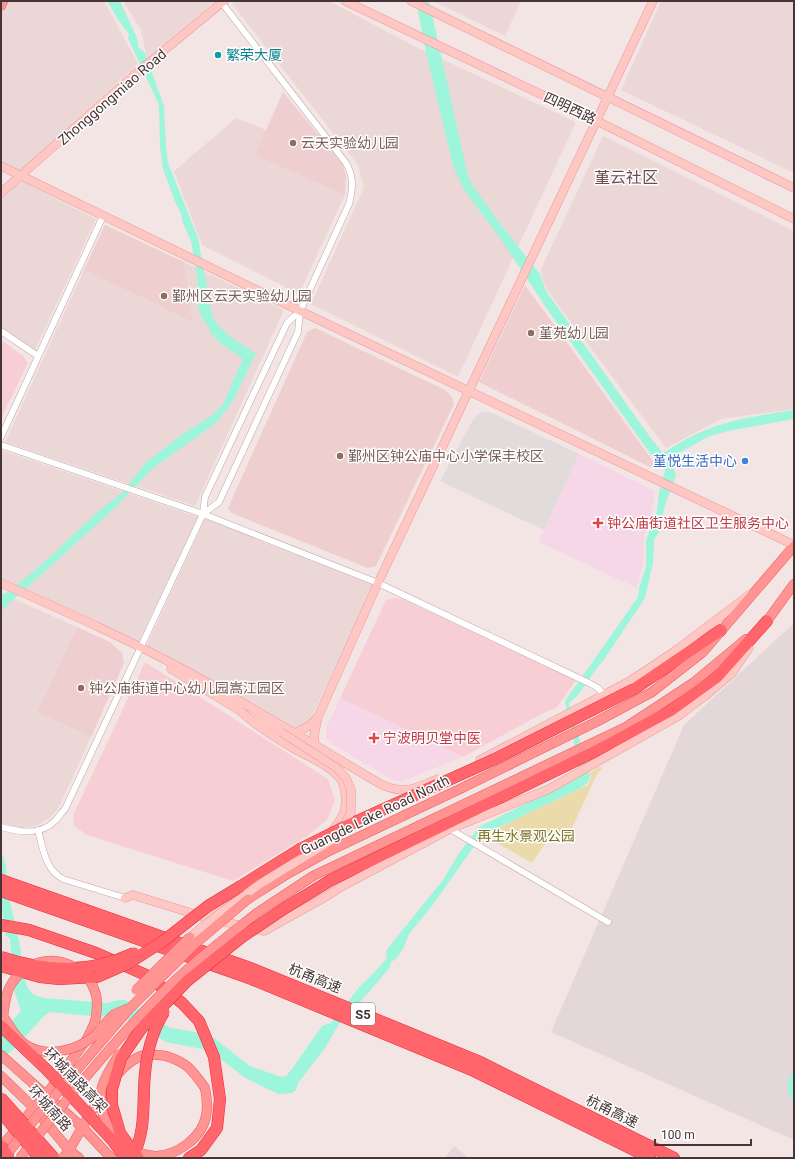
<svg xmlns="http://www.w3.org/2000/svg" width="795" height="1159" font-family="Roboto,'Noto Sans SC',sans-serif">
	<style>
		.residential { fill: #ecd7d7 }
		.commercial { fill: #f7ced3 }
		.industrial { fill: #e3d7d9 }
		.education { fill: #eecece }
		.medical { fill: #f5d7e8 }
		.green { fill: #ebdbab }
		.parking { fill: #e1dbdb }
		.water { fill: #9df5db }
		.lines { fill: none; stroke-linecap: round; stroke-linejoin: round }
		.street-casing { stroke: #c0a7a8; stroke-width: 7 }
		.secondary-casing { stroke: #e39c99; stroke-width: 9 }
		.primary-casing { stroke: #ec5b5b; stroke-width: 10 }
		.highway-casing { stroke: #e82b38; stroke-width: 12 }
		.street { stroke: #fff; stroke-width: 6 }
		.secondary { stroke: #ffc7c4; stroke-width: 8 }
		.primary { stroke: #ff9493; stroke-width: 9 }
		.highway { stroke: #ff656a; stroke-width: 11 }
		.secondary-bridge-casing { stroke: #e39c99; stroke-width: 9; stroke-linecap: butt }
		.primary-bridge-casing { stroke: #ec5b5b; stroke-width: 10; stroke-linecap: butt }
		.highway-bridge-casing { stroke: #e82b38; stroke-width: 12; stroke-linecap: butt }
		.secondary-bridge { stroke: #ffc7c4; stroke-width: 8 }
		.primary-bridge { stroke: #ff9493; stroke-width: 9 }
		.highway-bridge { stroke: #ff656a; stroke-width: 11 }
		.culture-dot { fill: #0f9aa8; stroke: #fff; stroke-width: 1.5 }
		.education-dot { fill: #8d6e63; stroke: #fff; stroke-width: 1.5 }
		.shop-dot { fill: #3f7fe0; stroke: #fff; stroke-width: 1.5 }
		.health-dot { fill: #e0444e; stroke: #fff; stroke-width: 1.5 }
		.labels { text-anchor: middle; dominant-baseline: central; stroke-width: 3; stroke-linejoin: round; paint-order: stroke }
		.shield { fill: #fff; stroke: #7e7172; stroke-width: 1 }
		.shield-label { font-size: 13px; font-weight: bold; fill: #473436 }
		.culture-label { font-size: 14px; fill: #0d838f; stroke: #fff; text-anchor: start }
		.street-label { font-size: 14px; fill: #473436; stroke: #fff }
		.education-label { font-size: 14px; fill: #785e54; stroke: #fff; text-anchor: start }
		.shop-label { font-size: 14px; fill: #366cbe; stroke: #fff; text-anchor: end }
		.health-label { font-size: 14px; fill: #be3a42; stroke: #fff; text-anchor: start }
		.park-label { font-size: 14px; fill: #7d7523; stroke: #fff }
		.quarter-label { font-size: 16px; fill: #6a4b4e; stroke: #fff }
	</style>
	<rect width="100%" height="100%" fill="#f4e5e5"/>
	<path class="residential" d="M7,1h97l34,63 -119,107 -18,-9v-146z
		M123,1h93l-69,57 -6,-28z
		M235,1h94l87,46 160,75 -118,255 -147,-73 53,-117 -6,-22 -126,-161z
		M433,1h88l-16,35z
		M661,1h133v172l-173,-83z
		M236,118l30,12 -10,25 89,40 -46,99 -97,-49 -28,-74z
		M603,136l191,95v178l-73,10 -55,29 -119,-158 -5,-12 -1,-9z
		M20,180l76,39 -61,131 -34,-23v-132z
		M184,262l100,48 -89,196 -190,-64 79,-172 109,52z
		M1,450l197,67 -60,126 -137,-64z
		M205,519l169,66 -61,129 -7,9 -12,5 -148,-81z
		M1,593l76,34 -40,85 54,25 -32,70 -8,10 -13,8 -16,3 -21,-5z"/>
	<path class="commercial" d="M1,340l22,16 5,7 -27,56z
		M396,598l6,1 174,81 -19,27 -19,9 -75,41 -123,-59 46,-98z
		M145,662l183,117 7,21 -8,20 -20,16 -74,45 -146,-46 -13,-9 -1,-11z"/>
	<path class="industrial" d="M794,623v517l-243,-108 133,-307z
		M454,1146l15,12h-24z"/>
	<path class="education" d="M283,92l60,73 3,11 -1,19 -90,-40z
		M105,225l79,37 9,60 -109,-52z
		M525,285l130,179 -3,4 -173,-86z
		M315,328l130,62 7,7 2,7 -78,162 -8,2 -137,-55 -3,-5 79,-176z
		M77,627l33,15 12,11 2,10 -33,74 -54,-25z"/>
	<path class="medical" d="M579,454l76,37 -1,11 -10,37v20l-7,29 -98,-46z
		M340,698l123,59 -60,24h-8l-6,-3 -62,-37 -1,-6 1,-9z"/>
	<path class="green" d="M600,766l2,3 -4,3 -33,71 -14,-8 -19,28 -49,-28 105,-50 3,-7 -1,-5z"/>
	<path class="parking" d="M482,412h8l89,42 -35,76 -104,-49 34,-63z"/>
	<path class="water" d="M107,1h13l17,37 1,9 7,6 19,53 2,41 2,16 30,75 14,77c9,19 26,27 44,38l-22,46 -7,10 -11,14 -64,46 -38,40 -113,102v-15l21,-15 27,-23 47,-45 26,-20 24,-31 42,-32 3,-1 21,-14 10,-9 21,-47 -20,-14 -10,-9 -12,-21 -4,-12 1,-21 -7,-41 -9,-20v-5l-8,-17 -11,-30 -3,-23 -1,-41 -31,-67 1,-4 -10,-13z
		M416,1h13l39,175 5,10 29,40 38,48 6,17 104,146 12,15 5,-1c43,-29 77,-33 127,-41v9l-66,12 -18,5 -36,20 -3,7 5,12 -11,30 -5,25 -6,10 -1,23 -8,35 -42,63 -4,4 -21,30 -9,8 21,72c0,7 -4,9 -9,13l-99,47 -50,71 -23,28 -6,15 -7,10 -5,3 -1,5 -14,17 -33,37 -4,3 -14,24 -27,35 -2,7 -4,3 -13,1 -14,-6 -21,-11 -22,-17 -20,-11 -36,-7 -51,-30 -13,5 -52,-5 -6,4 -28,31 -15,13v-26l20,-23 -11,-32 3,-7 -3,-33 -5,-4v-14l-2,-4 -2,-20v-43c7,7 5,22 6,32 3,19 8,36 12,55 3,12 3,41 12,51 3,4 9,5 14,6l62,5 12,-3h6l46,28 24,4 19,6 36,28 31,11 5,-1 6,-7 30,-43 9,-3 31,-39 11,-10 14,-16 -1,-6 2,-4 55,-68 16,-27 20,-26 100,-50 2,-2 -16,-74 73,-104 1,-9 7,-21v-27l11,-30 2,-18 6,-21 -1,-3 -7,-5 -110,-154 -47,-71 -35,-47 -10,-20 -3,-10 -25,-104z
		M794,1071v32c-7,-10 -9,-22 0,-32z"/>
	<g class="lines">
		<defs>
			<path id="street" d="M1,331l37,25
				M1,437l102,-221
				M1,445l202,69 175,69 211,100 9,5 6,7
				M203,514l16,-12 79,-170 2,-21 49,-107c4,-16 5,-27 -3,-41l-124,-160
				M1,827c18,5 39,9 54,-6 3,-3 6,-8 10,-12l138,-295 2,-17 82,-174 13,-12
				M450,829l158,93
				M38,830c5,18 7,40 25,49l62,19"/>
			<path id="secondary" d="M345,1l252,120 197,98
				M411,1l383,187
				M1,166l299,145 494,234
				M1,193l133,-118 90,-74
				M1,583c63,28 129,57 189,90 65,36 128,74 192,112 26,10 32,3 56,-6
				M171,669l71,43
				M238,709c18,17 39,30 60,42 12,6 30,14 39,24 9,8 10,26 7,37 -3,8 -9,14 -13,21
				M318,717l60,-134 275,-582
				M257,720l24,12
				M295,733l14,-7 9,-9 -4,18 1,10
				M480,760l150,-79 45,-30 74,-56
				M251,886l-48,31 61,14 63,-35 14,-9 109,-58 99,-40 131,-74 25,-19 27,-23 17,-25
				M125,898l8,-3 68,21"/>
			<path id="primary" d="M1,6l2,-5
				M762,626l5,-5 27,-37
				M248,899l41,-26 38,-21 133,-63 138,-68 54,-29 51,-40 91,-106
				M257,913l56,-37 313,-149 67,-44 53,-44
				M1,1055l82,73 28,30
				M1,1076l33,32 35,42 10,8
				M1,1147l33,-39 12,-13 41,-56 8,-17
				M63,1158l6,-8c17,-27 42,-82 72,-94 6,-3 19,-1 25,0 22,7 26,14 39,32"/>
			<path id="highway" d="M634,689l87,-59
				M1,880l252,89 225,92 196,97
				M331,880l267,-130 72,-39 47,-34 50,-56
				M241,886l59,-37
				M1,891l248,87 225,93 176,87
				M1,925l28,5 67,23 50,22 36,28 17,18 15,36 6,42 -3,29 -16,22 -12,8"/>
		</defs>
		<use href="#street" class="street-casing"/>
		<use href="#secondary" class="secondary-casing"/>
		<use href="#primary" class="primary-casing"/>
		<use href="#highway" class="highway-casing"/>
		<use href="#street" class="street"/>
		<use href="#secondary" class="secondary"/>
		<use href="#primary" class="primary"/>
		<use href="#highway" class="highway"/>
		<defs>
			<path id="secondary-bridge" d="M190,937l25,-20 45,-33 80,-49 11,-23v-23l-5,-11 -9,-10 -56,-36"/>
			<path id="primary-bridge" d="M74,967c-23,-13 -48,-5 -62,16 -7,10 -7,23 -9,33 7,10 13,23 23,29 20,13 49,6 67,-8 8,-6 13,-17 22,-23 3,-2 10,-4 14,-6
				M84,973c14,17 15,28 11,49
				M136,990l54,-53
				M118,1140c-6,-5 -10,-13 -13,-21 -12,-26 1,-44 15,-66
				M131,1150c8,3 16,6 25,6 21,-1 46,-18 50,-40 2,-10 1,-18 -1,-28
				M4,1158l30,-38 96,-112 66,-65 52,-44
				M20,1158c44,-55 88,-110 137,-160 30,-31 66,-58 100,-85"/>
			<path id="highway-bridge" d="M300,849l44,-22 151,-68 139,-70
				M1,957c46,15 88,17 133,-4
				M1,966l39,11 19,2 38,-2 32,-14 33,-21 46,-36 33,-20
				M1,1026l46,44 66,71 12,17
				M1,1098l53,60
				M1,1112l38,46
				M1,1146l8,12
				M132,1158c15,-28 10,-54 13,-85 2,-22 8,-43 19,-61
				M138,1158l-18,-25 -8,-28v-16l9,-31 20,-29 46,-48 55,-44 43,-29 46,-28"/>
		</defs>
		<use href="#secondary-bridge" class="secondary-bridge-casing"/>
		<use href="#primary-bridge" class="primary-bridge-casing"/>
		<use href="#highway-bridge" class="highway-bridge-casing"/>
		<use href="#secondary-bridge" class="secondary-bridge"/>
		<use href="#primary-bridge" class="primary-bridge"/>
		<use href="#highway-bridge" class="highway-bridge"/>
	</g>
	<circle class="culture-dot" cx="218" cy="55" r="4"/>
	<g class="education-dot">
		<circle cx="293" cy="143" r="4"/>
		<circle cx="164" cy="296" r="4"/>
		<circle cx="531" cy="333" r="4"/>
		<circle cx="340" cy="456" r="4"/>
		<circle cx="81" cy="688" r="4"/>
	</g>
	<circle class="shop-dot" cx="745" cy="461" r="4"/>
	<g class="health-dot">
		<path d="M596 517h4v4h4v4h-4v4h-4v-4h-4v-4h4z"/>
		<path d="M372 732h4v4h4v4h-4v4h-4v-4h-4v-4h4z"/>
	</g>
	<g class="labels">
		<rect class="shield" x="351" y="1003" width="24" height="22" rx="3"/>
		<g class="shield-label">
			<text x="363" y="1014">S5</text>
		</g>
		<g class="culture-label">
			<text x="226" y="55">繁荣大厦</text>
		</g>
		<g class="street-label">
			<text transform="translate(112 97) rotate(-41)">Zhonggongmiao Road</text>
			<text transform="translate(570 108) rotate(25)">四明西路</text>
			<text transform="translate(375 815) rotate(-26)">Guangde Lake Road North</text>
			<text transform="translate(315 978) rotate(22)">杭甬高速</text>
			<text transform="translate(76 1080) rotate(46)">环城南路高架</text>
			<text transform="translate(50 1108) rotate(48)">环城南路</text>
			<text transform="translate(612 1111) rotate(26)">杭甬高速</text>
		</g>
		<g class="education-label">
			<text x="301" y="143">云天实验幼儿园</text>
			<text x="172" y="296">鄞州区云天实验幼儿园</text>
			<text x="539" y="333">堇苑幼儿园</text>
			<text x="348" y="456">鄞州区钟公庙中心小学保丰校区</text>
			<text x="89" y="688">钟公庙街道中心幼儿园嵩江园区</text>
		</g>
		<g class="shop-label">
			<text x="737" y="461">堇悦生活中心</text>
		</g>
		<g class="health-label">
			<text x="607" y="523">钟公庙街道社区卫生服务中心</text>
			<text x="383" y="738">宁波明贝堂中医</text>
		</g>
		<g class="park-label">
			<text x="526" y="836">再生水景观公园</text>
		</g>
		<g class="quarter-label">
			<text x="626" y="177">堇云社区</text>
		</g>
	</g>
	<rect width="795" height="1159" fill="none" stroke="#473436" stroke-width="4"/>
	<path d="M655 1139v6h96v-6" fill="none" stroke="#473436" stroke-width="2"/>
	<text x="661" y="1139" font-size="12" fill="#473436" stroke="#ffffff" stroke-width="3" paint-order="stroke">100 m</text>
</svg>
